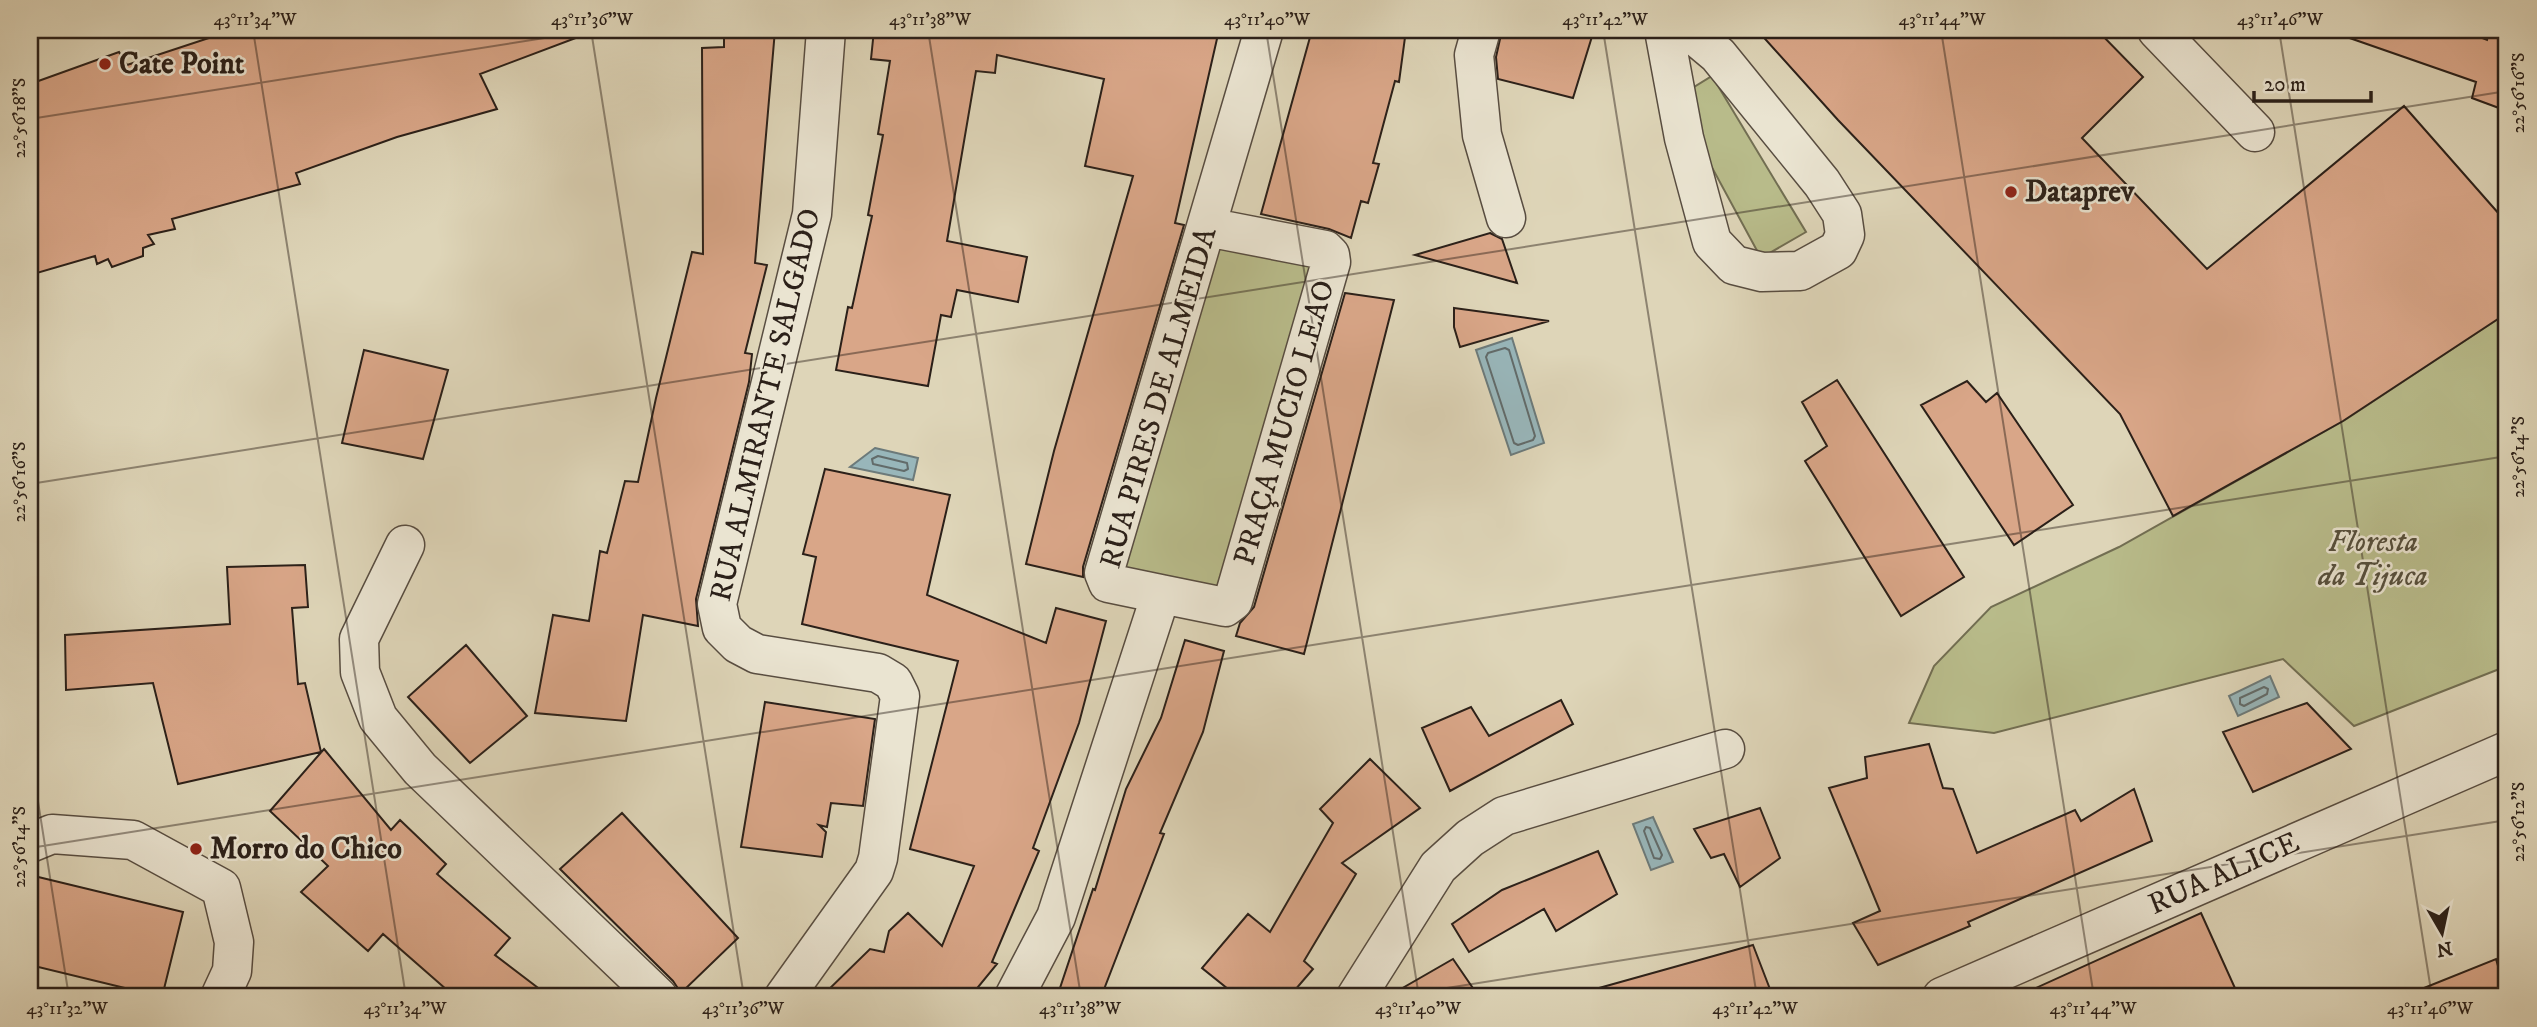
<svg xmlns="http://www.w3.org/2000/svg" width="2537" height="1027" font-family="'IM FELL DW Pica',serif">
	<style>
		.green { fill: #b8bb8a; stroke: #726e52; stroke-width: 2 }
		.water { fill: #98b6ba; stroke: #6c7a7a; stroke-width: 2 }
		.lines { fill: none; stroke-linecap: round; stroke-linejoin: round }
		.shore { stroke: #626b6a; stroke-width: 2 }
		.building { fill: #d9a688; stroke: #2b2019; stroke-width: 2 }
		.minor-casing { stroke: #584d41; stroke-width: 41 }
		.minor { stroke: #eae4d1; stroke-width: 38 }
		.ticks { fill: none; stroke: #2b2019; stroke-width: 2; stroke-opacity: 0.45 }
		.poi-dot { fill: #8f2418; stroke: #eae4d1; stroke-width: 2.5 }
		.labels { text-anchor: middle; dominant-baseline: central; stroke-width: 5; stroke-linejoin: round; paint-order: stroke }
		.poi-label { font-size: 30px; font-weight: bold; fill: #2b2019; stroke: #eae4d1; text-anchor: start }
		.street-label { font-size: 30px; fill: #2b2019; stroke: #eae4d1 }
		.park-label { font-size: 30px; font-style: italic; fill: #554e3b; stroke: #eae4d1 }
		.neatline { fill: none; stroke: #2b2019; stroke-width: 2.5 }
		.ticks-label { font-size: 18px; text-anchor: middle; fill: #2b2019 }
	</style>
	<rect width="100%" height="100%" fill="#ded5b8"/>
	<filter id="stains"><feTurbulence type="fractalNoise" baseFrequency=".00286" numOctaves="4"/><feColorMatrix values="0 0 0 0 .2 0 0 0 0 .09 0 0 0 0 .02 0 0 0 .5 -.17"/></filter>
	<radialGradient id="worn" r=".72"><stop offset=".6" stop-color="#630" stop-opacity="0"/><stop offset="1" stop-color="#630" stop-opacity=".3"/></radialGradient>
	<path class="green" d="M1712,76l94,156 -45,26 -65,-120 -10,-46z
		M1198,234l126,32 -100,350 -116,-28z
		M2507,313v353l-153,60 -71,-67 -289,74 -85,-10 25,-57 57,-59 128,-60 226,-127z"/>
	<path class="water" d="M1512,338l32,105 -33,12 -35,-105z
		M875,448l43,10 -5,22 -63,-13z
		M2270,676l9,21 -41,19 -9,-20z
		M1653,817l20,45 -22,8 -18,-46z"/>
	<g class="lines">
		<path class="shore" d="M1505,348l4,2 26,86 -2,4 -15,5 -4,-2 -28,-86 2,-4z
			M878,456l29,7 1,6 -4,2 -31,-7 -1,-5z
			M2264,687l4,2 -1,5 -23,12 -4,-2v-6z
			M1646,827l4,1 12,27 -2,4 -6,-1 -10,-27z"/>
	</g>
	<path class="building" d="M233,30h356v3l-109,41 17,35 -100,28 -101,36 4,11 -128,35 3,10 -27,6 6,9 -11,4v8l-31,11 -4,-8 -11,5 -2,-8 -65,19v-191l89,-32 8,13z
		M724,30h51l-20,233 12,2 -22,88 7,1 -3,28 -53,217 2,27 -55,-11 -17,106 -91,-8 18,-98 36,6 11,-70 7,2 18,-72 13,1 18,-84 36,-146 11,2 -1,-206 22,-1z
		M874,30h345l-44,193 9,2 -101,342v10l-57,-13 28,-113 79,-275 -48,-10 19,-87 -107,-24 -2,18 -19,-2 -29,170 80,16 -9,45 -61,-12 -6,27 -10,-2 -13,71 -92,-16 12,-63 4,1 20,-92 -4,-1 15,-80 -5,-1 12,-73 -19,-2z
		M1312,30h94l-7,52 -4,-1 -22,82 6,1 -11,39 -7,-2 -10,37 -22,-9 -68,-15z
		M1502,30h92l-21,68 -75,-19 -2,-22z
		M1757,30h340l46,47 -61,61 125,131 197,-163 103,117v90l-164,108 -170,95 -53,-102 -282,-294z
		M2342,30h120l25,10 2,-10h18v81l-35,-13 4,-16 -135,-47z
		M1490,233l12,6 15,44 -102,-28z
		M1345,293l49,7 -90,354 -68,-18 4,-13 14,-16z
		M1454,308l95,13 -89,26 -6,-20z
		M364,350l84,20 -25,89 -81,-16z
		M1837,380l127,197 -63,39 -96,-155 22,-15 -25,-44z
		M1967,381l19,21 11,-9 76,112 -59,40 -93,-140z
		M825,469l125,26 -23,100 119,48 10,-35 50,13 -27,102 -46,125 6,3 -47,111 5,2 -27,33h-149l49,-48 14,3 5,-21 19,-18 34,33 32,-80 -64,-17 48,-188 -156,-37 14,-67 -13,-3z
		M305,565l3,42 -16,1 6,76 7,-1 16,69 -143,32 -25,-101 -87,7 -1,-55 165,-11 -3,-57z
		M1185,640l39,11 -21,81 -43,101 4,1 -63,163h-44l36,-108 2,1 31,-101 35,-71z
		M466,645l61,71 -57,47 -62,-66z
		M1561,700l12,24 -123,67 -28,-63 49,-21 18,29z
		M765,702l110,17 -12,87 -32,-3 -4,24 -8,-2 7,7 -4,25 -81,-10z
		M2307,703l44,46 -98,43 -30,-60z
		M1929,744l14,44 10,1 24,64 98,-43 6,11 53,-32 18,52 -184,81 2,4 -92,39 -25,-42 27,-12 -51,-123 38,-10 -2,-21z
		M324,749l67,81 9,-10 46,44 -9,10 73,64 -15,17 55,42h-95l-72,-63 -15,17 -67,-59 27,-26 -58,-55z
		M1370,759l50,49 -78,55 14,11 -52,87 9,8 -24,28h-51l-36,-29 46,-54 22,18 63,-109 -13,-14z
		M1760,808l20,50 -40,29 -16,-33 -13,4 -17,-29z
		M622,813l116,125 -57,55 -8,-12 -113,-112z
		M1598,851l19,43 -61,37 -12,-22 -75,43 -17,-28 50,-34z
		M30,875l153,37 -21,85 -132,-32z
		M2201,913l38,84h-223z
		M1753,945l20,52h-172l-2,-9z
		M1453,959l26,38h-92z
		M2496,959l11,38h-103v-1z"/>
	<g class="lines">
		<defs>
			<path id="minor" d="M1481,30l-7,25 8,80 24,83
				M1664,30l20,108 28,104 22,23 28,7 38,-1 38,-21 7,-15 -3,-21 -20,-31 -104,-128 -30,-25
				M2157,30l98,102
				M405,545l-46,94 1,33 18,46 42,51 238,228
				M1161,594l64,13 8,-6 98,-339 -1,-7 -5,-5 -118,-23
				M30,843l22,-9 81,6 88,48 13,54 -2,29 -12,26
				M784,997l90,-126 4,-13 22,-162 -7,-14 -15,-9 -121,-19 -19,-10 -16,-16 -5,-24 95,-390 14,-184
				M1014,997l42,-80 105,-323 -53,-11 -4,-10 160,-543
				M1356,997l82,-130 32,-29 34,-22 221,-67
				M1942,997l565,-246"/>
		</defs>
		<use href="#minor" class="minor-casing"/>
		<use href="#minor" class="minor"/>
	</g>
	<path class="ticks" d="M253,30l153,967M591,30l153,967M928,30l153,967M1266,30l153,967M1603,30l154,967M1941,30l153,967M2279,30l153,967M30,119l565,-89M30,484l2477,-393M30,751l39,246M30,848l2477,-392M1390,997l1117,-177"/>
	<g class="poi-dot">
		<circle cx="105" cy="64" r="7"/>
		<circle cx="2011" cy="192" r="7"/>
		<circle cx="196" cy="849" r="7"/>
	</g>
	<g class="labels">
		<g class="poi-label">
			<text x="119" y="64">Cate Point</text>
			<text x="2025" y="192">Dataprev</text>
			<text x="210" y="849">Morro do Chico</text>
		</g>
		<g class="street-label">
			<text transform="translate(1159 398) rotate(-74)">RUA PIRES DE ALMEIDA</text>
			<text transform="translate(766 405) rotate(-77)">RUA ALMIRANTE SALGADO</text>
			<text transform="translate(1285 423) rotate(-74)">PRAÇA MUCIO LEAO</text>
			<text transform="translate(2224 874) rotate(-24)">RUA ALICE</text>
		</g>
		<g class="park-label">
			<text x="2373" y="542">Floresta<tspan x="2373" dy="34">da Tijuca</tspan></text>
		</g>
	</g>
	<rect width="2537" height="1027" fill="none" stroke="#ded5b8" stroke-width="77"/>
	<g transform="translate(2442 933) rotate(171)" stroke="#eae4d1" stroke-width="5" paint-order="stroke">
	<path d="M0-5L12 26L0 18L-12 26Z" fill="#2b2019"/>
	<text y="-10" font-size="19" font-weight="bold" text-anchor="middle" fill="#2b2019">N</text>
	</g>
	<path d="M2254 91v10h117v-10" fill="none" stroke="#2b2019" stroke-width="3.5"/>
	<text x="2264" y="91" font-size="21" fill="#2b2019" stroke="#eae4d1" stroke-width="5" paint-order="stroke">20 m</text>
	<rect x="38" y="38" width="2460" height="950" class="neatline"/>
	<g class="ticks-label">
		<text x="255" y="25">43°11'34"W</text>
		<text x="592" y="25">43°11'36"W</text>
		<text x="930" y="25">43°11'38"W</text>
		<text x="1267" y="25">43°11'40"W</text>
		<text x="1605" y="25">43°11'42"W</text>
		<text x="1942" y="25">43°11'44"W</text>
		<text x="2280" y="25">43°11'46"W</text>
		<text transform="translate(2518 93) rotate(-90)" y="6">22°56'16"S</text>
		<text transform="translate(19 118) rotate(-90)" y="6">22°56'18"S</text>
		<text transform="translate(2518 457) rotate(-90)" y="6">22°56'14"S</text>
		<text transform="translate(19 482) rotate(-90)" y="6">22°56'16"S</text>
		<text transform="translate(2518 822) rotate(-90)" y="6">22°56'12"S</text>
		<text transform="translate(19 847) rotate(-90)" y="6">22°56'14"S</text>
		<text x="67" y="1014">43°11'32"W</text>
		<text x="405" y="1014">43°11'34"W</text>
		<text x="743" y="1014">43°11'36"W</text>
		<text x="1080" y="1014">43°11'38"W</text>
		<text x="1418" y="1014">43°11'40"W</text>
		<text x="1755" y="1014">43°11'42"W</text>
		<text x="2093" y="1014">43°11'44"W</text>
		<text x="2430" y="1014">43°11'46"W</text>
	</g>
	<rect width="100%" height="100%" filter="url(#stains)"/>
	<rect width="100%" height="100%" fill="url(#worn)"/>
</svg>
